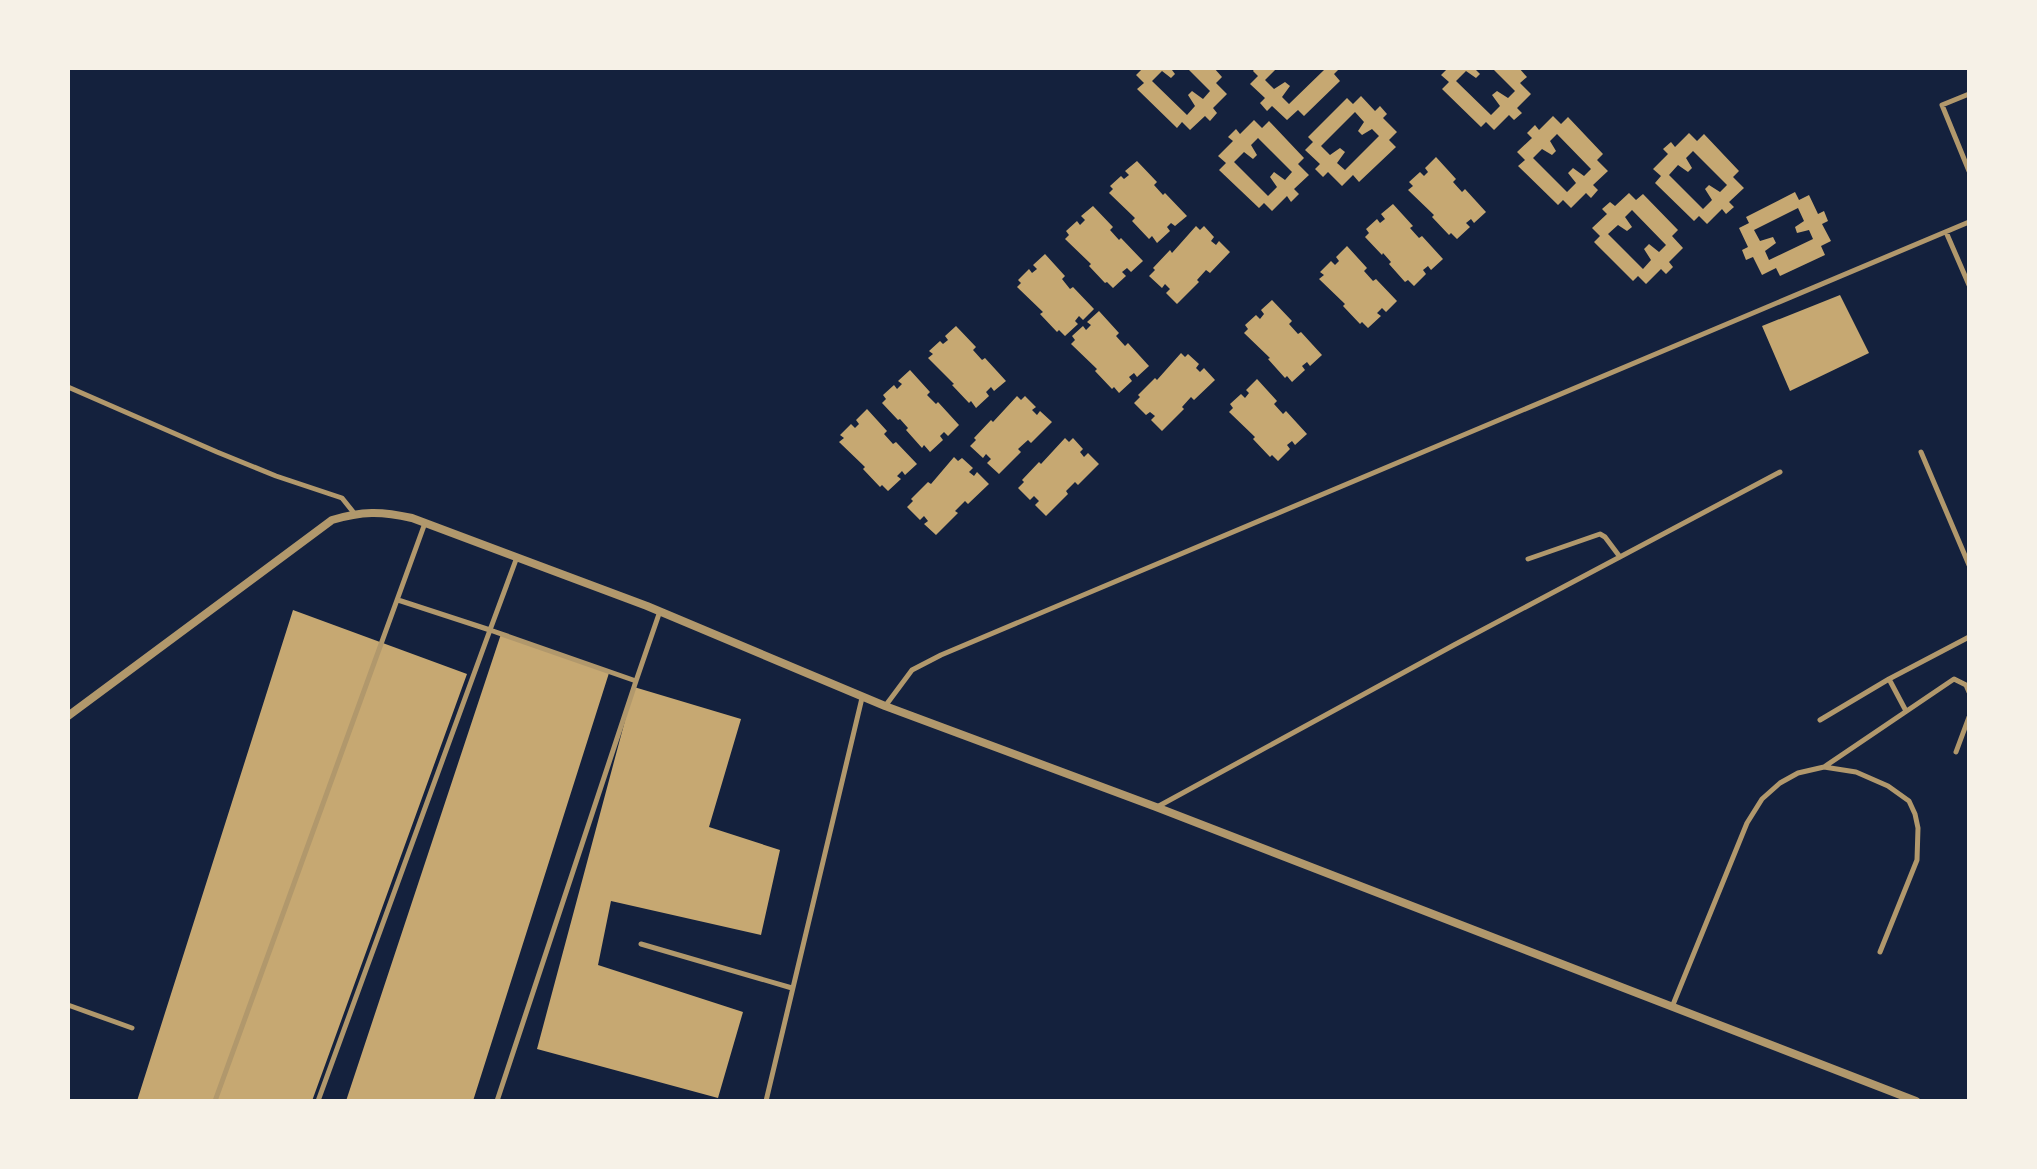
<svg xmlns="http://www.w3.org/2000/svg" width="2037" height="1169" font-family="'Work Sans',sans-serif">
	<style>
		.building { fill: #c6a872; fill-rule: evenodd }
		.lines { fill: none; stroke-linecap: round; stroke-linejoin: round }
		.service { stroke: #b1986c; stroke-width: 5 }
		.minor { stroke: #b1986c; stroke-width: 8 }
	</style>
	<rect width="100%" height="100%" fill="#14213d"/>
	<path class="building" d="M1143,68h31l-2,2 3,4 -4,4 -9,-7 -10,10 35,34 8,-9 -7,-11 4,-4 11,8 7,-8 -23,-23h27l8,9 -6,6 11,11 -14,14 4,5 -7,8 -5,-5 -15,14 -8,-8 -5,6 -40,-39 7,-6 -8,-8z
		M1255,68h22l-12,12 9,9 11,-7 5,4 -8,11 7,7 35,-34 -3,-2h19l-6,6 6,7 -36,35 -6,-6 -11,10 -15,-14 -5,5 -7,-8 5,-5 -15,-14 8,-8 -5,-5z
		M1448,68h30l-2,2 4,4 -4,4 -10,-7 -10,10 35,34 9,-9 -8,-11 5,-4 11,7 7,-7 -23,-23h27l8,9 -7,6 11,11 -14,14 5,5 -8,7 -5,-5 -15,15 -8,-8 -5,5 -39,-38 7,-7 -8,-7z
		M1361,96l14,15 5,-5 7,8 -4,4 14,14 -8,8 7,7 -37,35 -6,-7 -11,11 -14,-14 -5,5 -8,-8 5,-5 -15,-14 8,-8 -5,-5 39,-39 6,6zM1355,112l9,10 -6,9 4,4 10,-6 7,7 -34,34 -8,-7 8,-11 -5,-4 -10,7 -9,-9z
		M1553,116l8,8 7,-7 35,37 -6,6 11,11 -15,14 5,5 -7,8 -5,-5 -15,15 -8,-8 -5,5 -40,-39 7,-6 -8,-8 15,-14 -5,-5 8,-8 4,5zM1557,134l34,35 -7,7 -11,-8 -5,5 8,10 -9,9 -34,-34 9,-9 10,6 4,-4 -6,-10z
		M1254,120l8,8 7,-7 35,37 -6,6 11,11 -15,14 5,5 -8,8 -4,-6 -15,15 -8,-8 -5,5 -40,-38 7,-7 -8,-7 15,-15 -5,-4 8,-8 4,5zM1258,138l34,34 -7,8 -11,-8 -4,5 7,10 -9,9 -34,-34 10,-10 9,7 4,-4 -6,-10z
		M1689,133l8,8 7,-7 35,37 -6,6 11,11 -15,14 5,5 -8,7 -4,-5 -15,15 -8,-8 -5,5 -39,-38 6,-7 -8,-7 15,-15 -5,-5 8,-7 4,5zM1693,151l34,34 -7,7 -11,-7 -4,4 7,11 -9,9 -34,-34 9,-10 10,7 4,-4 -6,-10z
		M1436,157l20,22 -3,3 9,10 3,-3 21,23 -12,11 -3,-4 -5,4 4,4 -13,12 -6,-6 -2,2 -17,-18 2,-2 -26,-25 5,-4 -4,-4 11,-10 4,4 4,-4 -3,-4z
		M1137,161l20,21 -3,3 9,10 2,-2 22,23 -12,10 -4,-3 -4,4 3,4 -13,12 -5,-7 -3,3 -17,-18 3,-3 -26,-25 4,-4 -3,-3 11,-10 3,3 5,-4 -4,-4z
		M1795,192l4,8 10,-5 9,19 6,-3 4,10 -6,3 9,17 -10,5 4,9 -45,21 -4,-8 -14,7 -9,-18 -7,3 -4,-10 6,-3 -9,-19 10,-5 -3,-6zM1798,208l6,13 -9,6 2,6 12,-3 4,9 -44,21 -4,-9 11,-8 -3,-6 -13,4 -6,-11z
		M1629,193l7,7 7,-6 35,36 -6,6 11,12 -14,14 4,5 -7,7 -5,-5 -15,15 -8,-8 -5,5 -39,-39 6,-6 -8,-8 15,-14 -5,-5 8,-7 5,4zM1632,210l34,35 -7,7 -10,-8 -5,5 7,11 -8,9 -35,-35 10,-9 9,6 5,-4 -7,-10z
		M1393,204l20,22 -3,2 9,10 3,-2 21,23 -12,11 -3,-4 -5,4 3,4 -12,12 -6,-6 -3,2 -16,-18 2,-2 -8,-9 -1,2 -17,-18 4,-4 -3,-4 11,-10 3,4 5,-4 -4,-5z
		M1093,206l20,21 -3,3 9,10 2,-2 22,23 -12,11 -4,-4 -5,4 4,4 -13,12 -6,-6 -2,1 -16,-17 2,-2 -26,-25 4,-4 -3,-4 11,-10 3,4 5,-5 -4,-4z
		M1196,226l4,4 4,-4 10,11 -3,4 5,4 3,-4 11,11 -20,21 -4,-3 -9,10 2,2 -22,22 -11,-11 4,-4 -5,-5 -3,4 -13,-12 6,-6 -2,-2 17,-18 2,3z
		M1347,246l20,22 -3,3 9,10 3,-2 21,22 -11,11 -4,-4 -5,5 4,3 -13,12 -6,-6 -2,2 -17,-18 2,-2 -26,-25 5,-4 -4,-3 11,-11 4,4 4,-4 -3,-4z
		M1045,254l20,22 -3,3 8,10 3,-2 21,22 -11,11 -4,-4 -4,5 3,3 -13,12 -6,-6 -2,2 -17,-18 3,-2 -26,-25 4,-4 -3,-3 11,-11 3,4 5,-4 -4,-4z
		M1840,295l29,58 -79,38 -28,-65z
		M1272,300l20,21 -3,3 9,10 3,-2 21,23 -12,11 -3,-4 -5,4 3,4 -13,12 -5,-6 -2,2 -17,-19 2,-1 -26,-25 4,-4 -3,-4 11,-10 4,4 4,-5 -3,-4z
		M1099,311l20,22 -3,3 9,10 3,-3 21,23 -12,11 -3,-4 -5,4 3,4 -13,12 -5,-6 -2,2 -17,-18 2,-2 -26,-25 4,-4 -3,-4 11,-10 3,4 5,-5 -4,-3z
		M956,326l20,21 -3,3 9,10 3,-2 21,23 -12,10 -3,-4 -5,5 3,4 -13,12 -5,-7 -2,2 -17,-18 2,-1 -26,-26 5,-4 -4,-3 11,-10 3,3 5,-4 -3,-4z
		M1181,353l4,4 3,-3 11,10 -3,4 4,4 4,-4 11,12 -21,20 -3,-3 -9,10 2,2 -22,22 -11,-11 4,-4 -5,-4 -4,3 -12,-12 6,-6 -2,-2 17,-17 2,2z
		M910,370l20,22 -3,3 9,9 2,-2 21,23 -11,11 -4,-4 -4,4 3,4 -13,12 -6,-7 -2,3 -16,-18 2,-2 -8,-9 -2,1 -16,-17 4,-4 -3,-4 11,-10 3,4 5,-5 -4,-3z
		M1257,379l20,22 -3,3 9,10 3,-3 21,23 -12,11 -3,-4 -5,4 3,4 -12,12 -6,-6 -2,2 -17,-18 2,-2 -26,-25 4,-4 -3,-4 11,-10 4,4 4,-5 -3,-3z
		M1017,396l4,4 4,-4 11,11 -4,3 5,5 3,-4 12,11 -21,21 -3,-3 -10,9 3,3 -22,22 -12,-11 4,-4 -5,-5 -3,4 -13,-12 6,-6 -2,-2 17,-18 2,2z
		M867,409l20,22 -3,3 9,10 3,-2 21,22 -12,11 -3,-4 -5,5 4,3 -13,12 -6,-6 -2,2 -17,-18 2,-2 -26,-25 5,-4 -4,-3 11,-11 4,4 4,-4 -3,-4z
		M1065,438l4,4 4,-4 10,11 -3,3 4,5 4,-4 11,11 -21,21 -3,-3 -9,9 2,3 -22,22 -11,-11 4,-4 -5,-5 -4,4 -12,-12 6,-6 -2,-2 17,-18 2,2z
		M954,457l4,4 4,-3 11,10 -4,4 5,4 3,-4 12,12 -21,20 -3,-3 -10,10 3,2 -22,22 -12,-11 4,-3 -4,-5 -4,4 -13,-13 6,-6 -2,-2 17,-17 3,2z
		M293,610l174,64 -155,427h-175z
		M501,634l108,39 -136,428h-127z
		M634,687l107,32 -32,108 71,23 -19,85 -150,-34 -13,64 145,47 -25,86 -181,-49z"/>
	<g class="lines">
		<path class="service" d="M1969,94l-27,11 27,66
			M1946,232l23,53
			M68,387l149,65 59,24 66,22 12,15
			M1921,452l48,113
			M1528,559l72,-25 5,3 15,20
			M1889,679l80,-42
			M636,681l24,-70
			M886,705l26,-35 29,-15 1028,-433
			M1820,720l69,-41 17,32
			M1956,752l13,-35
			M1824,767l130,-88 12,6 3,7
			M1157,807l297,-162 326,-173
			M641,944l151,44
			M68,1005l64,23
			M1672,1007l75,-184 15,-24 18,-16 18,-10 26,-6 32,5 32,14 21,15 6,13 3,14 -1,32 -37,92
			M215,1101l210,-578
			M318,1101l172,-471 -92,-30
			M497,1101l139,-420 -146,-51 27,-73
			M766,1101l96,-403"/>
		<path class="minor" d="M68,716l264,-196c30,-9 49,-9 80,-2l235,88 238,100 271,101 760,294"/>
	</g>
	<rect width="2037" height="1169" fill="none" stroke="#f6f1e7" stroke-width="140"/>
</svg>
